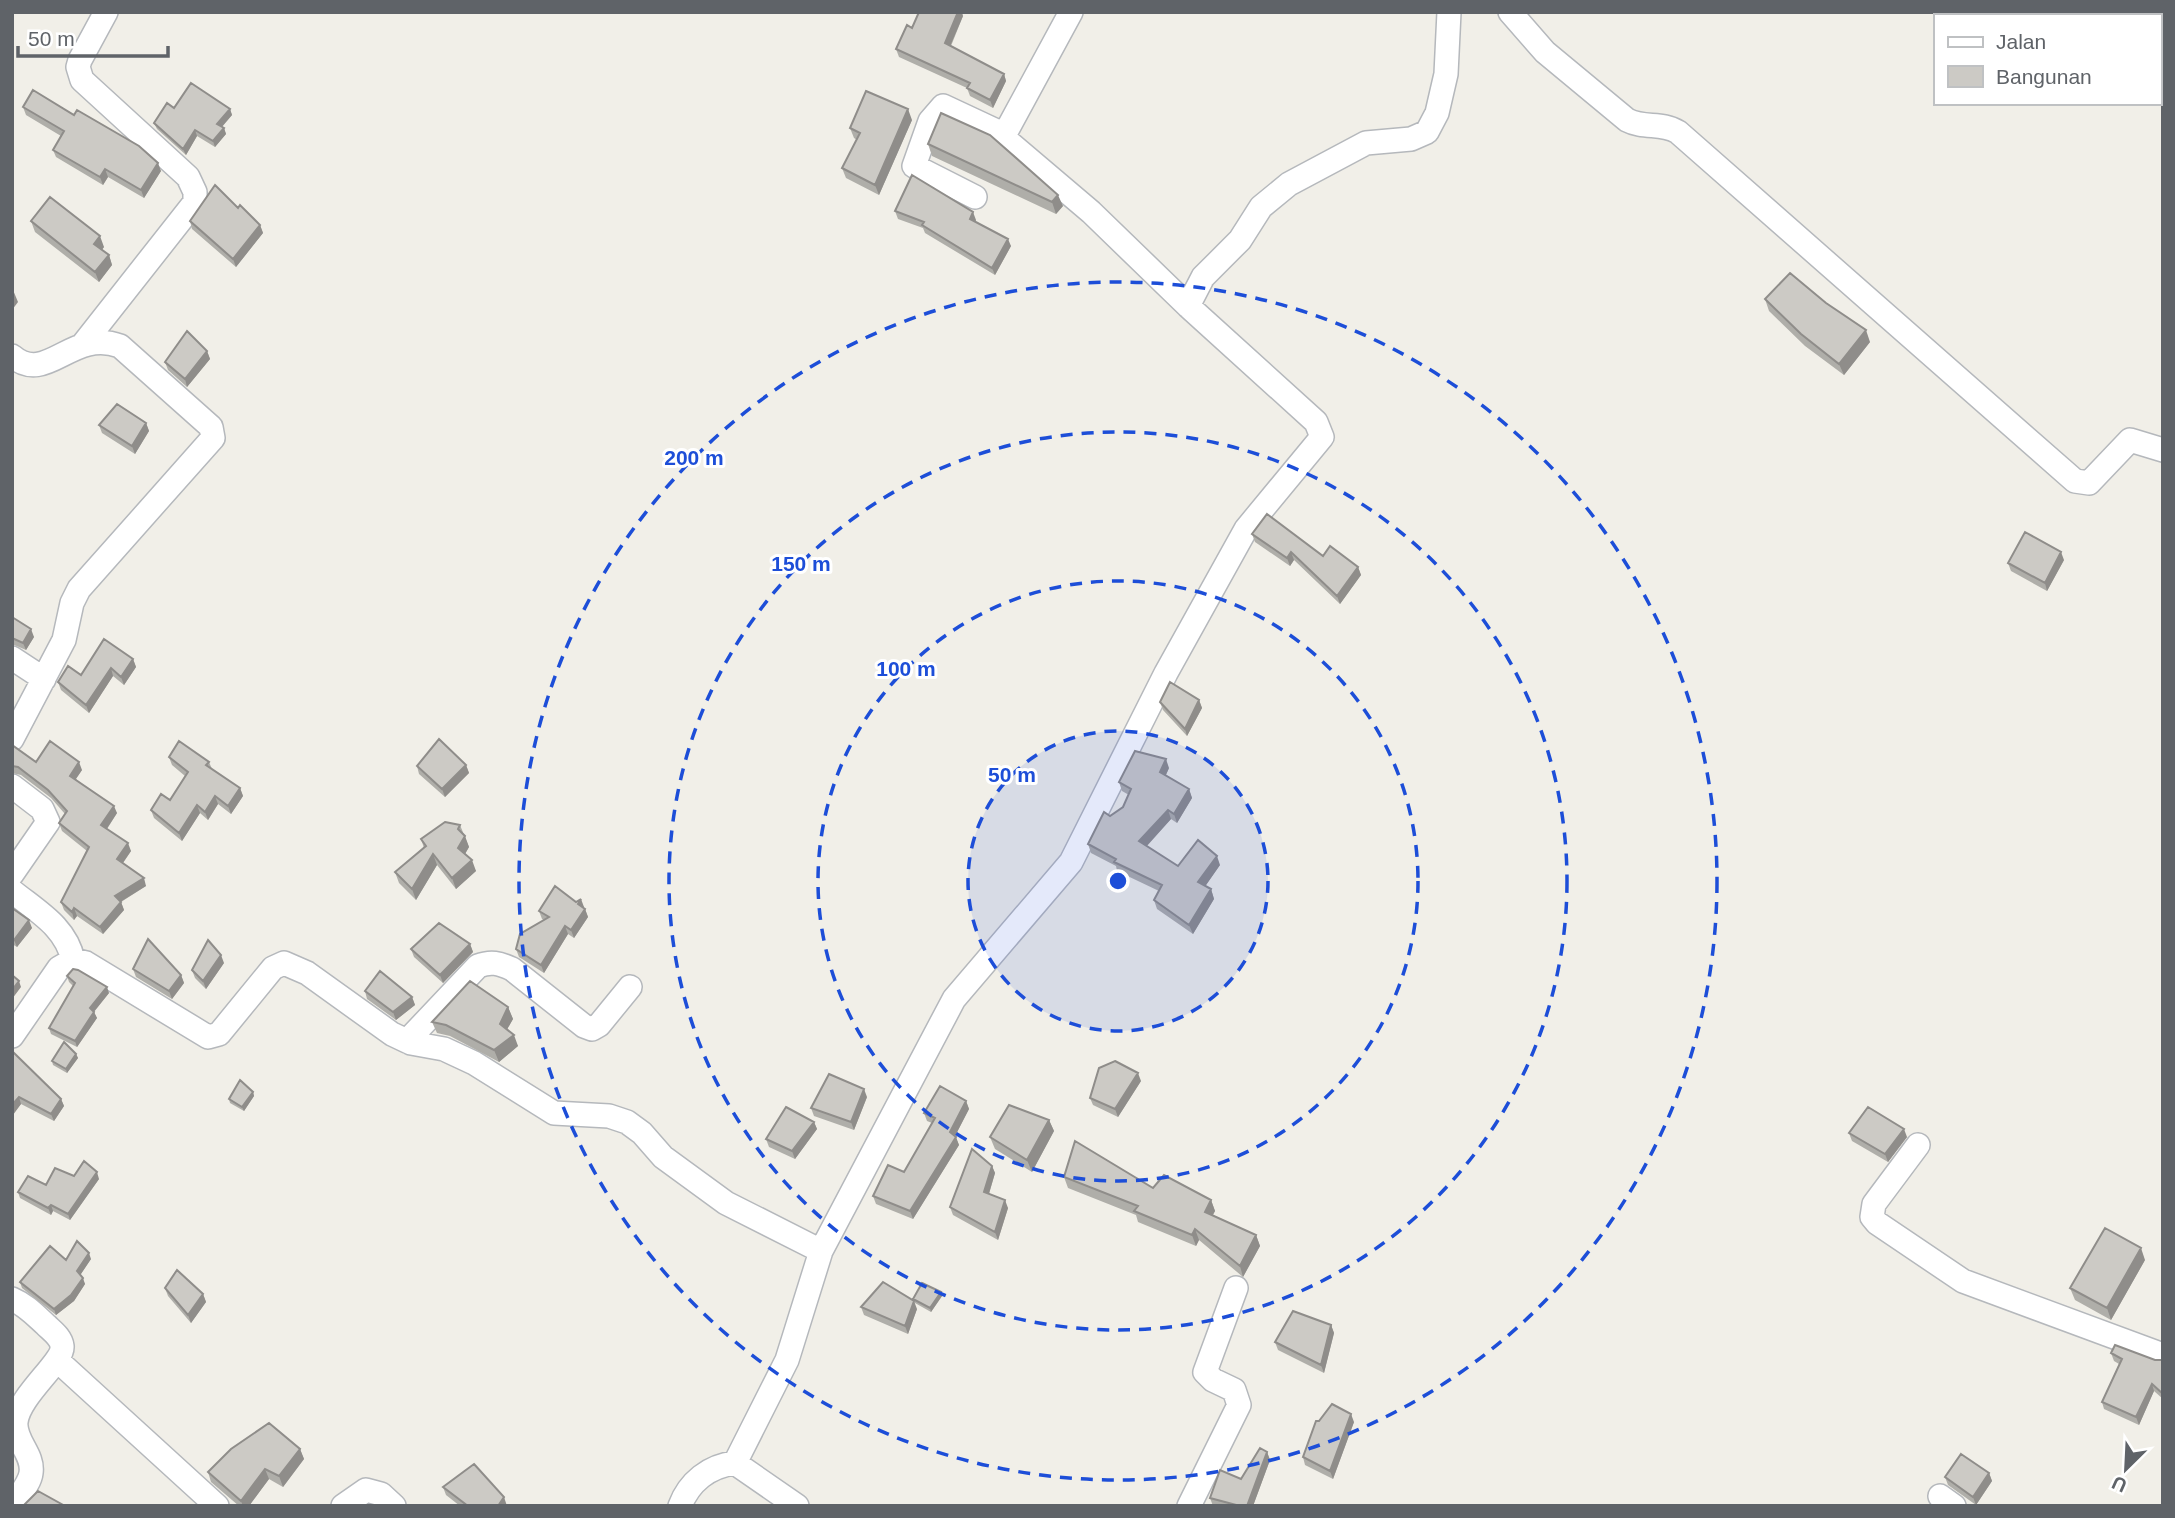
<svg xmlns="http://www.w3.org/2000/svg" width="2175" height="1518" font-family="Helvetica,sans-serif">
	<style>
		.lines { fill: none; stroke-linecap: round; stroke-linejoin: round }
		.minor-casing { stroke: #b5b8bc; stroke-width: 26 }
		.minor { stroke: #fff; stroke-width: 23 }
		.wall { fill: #afaea9 }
		.shaded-wall { fill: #8f8d8a }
		.building { fill: #cccac5; stroke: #8f8d8a; stroke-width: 2 }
		.ring { fill: none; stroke: #1d4ed8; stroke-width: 3.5; stroke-dasharray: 12 9 }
		.centre { fill: #1d4ed8; stroke: #fff; stroke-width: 3.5 }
		.ring-label { font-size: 21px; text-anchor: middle; font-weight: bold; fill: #1d4ed8; stroke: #fff; stroke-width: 6; stroke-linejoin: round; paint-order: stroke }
	</style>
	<rect width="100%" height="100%" fill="#f1efe8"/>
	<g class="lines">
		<defs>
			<path id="minor" d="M1510,12l35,40 82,68c17,9 35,2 51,12l397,349 14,2 41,-43 33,10
				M975,197l-61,-31 16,-45 13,-15 62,29
				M1188,306l15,-29 37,-37 21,-33 28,-23 77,-41 45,-4 16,-7 10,-19 9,-39 3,-62
				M84,343l111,-141v-10l-7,-15 -106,-97 -4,-13 2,-7 26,-48
				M12,356c35,30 59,-28 108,-10l91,81 2,11 -134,151 -7,14 -8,37 -52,99
				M12,658l32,21
				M12,786l30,23 6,13 -36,52
				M12,891c26,21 54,36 61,69
				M12,1036l47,-68 14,-8 13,3 122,74 11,-3 54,-66 11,-5 23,10 85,61 19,9 33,6 30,14 80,50 55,3 18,6 15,11 21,24 63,46 95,48
				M407,1041l71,-75c13,-5 21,-3 34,3l72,57 8,3 7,-4 31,-38
				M1918,1145l-44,59 -2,13 5,6 86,58 200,74
				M12,1299c14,6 23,16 34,26 6,6 15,12 16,21 2,16 -43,49 -46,76 -2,19 18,32 15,51 -1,10 -13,24 -18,33
				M58,1361l159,145
				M1940,1496l14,10
				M343,1506l23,-16 15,4 13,12
				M680,1506c9,-24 29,-40 55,-43
				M797,1506l-62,-43 52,-103 34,-109 133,-252 117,-137 95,-189 80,-144 76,-92 -6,-15 -128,-116 -97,-94 -86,-73 2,-9 64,-118
				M1189,1506l50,-101 -5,-15 -21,-10 -8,-8 31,-84"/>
		</defs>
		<use href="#minor" class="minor-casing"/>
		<use href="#minor" class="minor"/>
	</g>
	<path class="wall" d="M963,16l-12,30 53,28 2,7 -13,27 -23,-12 -3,-8 -68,-31 -3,-8 16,-21z
		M23,107l138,64 -17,27 -36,-21 -5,8 -47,-28 -3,-7 8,-14 -35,-21z
		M174,108l56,1 2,6 -10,12 2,1 2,6 -11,13 -18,-11 -11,19 -29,-26 -3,-6z
		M912,120l-33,75 -33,-17 -4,-10 15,-28 -3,-2 -4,-10z
		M928,144l135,62 -7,8 -124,-58z
		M895,211l81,9 -1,2 36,24 -16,29 -70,-42 -2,-5 -25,-9z
		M31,221l73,26 -2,3 7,5 3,10 -13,17 -64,-50z
		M190,221l70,4 3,8 -27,34 -44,-38z
		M1765,299l105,43 -26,33 -39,-29 -36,-35z
		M207,351l3,8 -23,28 -19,-17 -3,-8z
		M146,423l3,8 -14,23 -33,-21 -3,-8z
		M1252,534l106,33 3,8 -21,29 -46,-44 -4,6 -35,-24z
		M2064,560l-17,31 -36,-20 -3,-8z
		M12,617l22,20 -8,13 -14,-6z
		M133,659l3,8 -12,18 -11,-9 -24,37 -28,-23 -3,-8z
		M1199,700l3,8 -15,28 -24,-26 -3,-8z
		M12,745l24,17 46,8 -6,9 41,34 -10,16 24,22 -8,12 23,23 -25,16 3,8 -21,24 -26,-18 -3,4 -10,-10 -3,-8 26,-51 -25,-20 -3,-8 6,-9 -14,-16 -30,-23 -9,-2z
		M169,757l40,5 3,7 28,19 3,8 -12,18 -13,-10 -10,16 -8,-7 -18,28 -28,-23 -3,-8 19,-10 15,-24 -13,-11z
		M466,765l3,8 -24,24 -26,-23 -2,-8z
		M1169,768l-3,7 23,14 3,9 -15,25 -6,-4 -24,27 31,20 42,-1 -15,21 6,3 3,10 -21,35 -36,-25 -3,-9 5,-9 -42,-20 -1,-5 -25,-13 -3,-9 22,-28 13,-9 6,-12 -7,-4 -3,-9z
		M460,825l9,22 -4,7 11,17 -20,18 -19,-24 -21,35 -17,-17 -4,-11 29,-24 -3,-9z
		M576,902l8,5 -1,1 2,1 3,8 -14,21 -6,-4 -24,39 -25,-16 -3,-8 28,-29 -2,-1 -3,-8z
		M12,908l20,20 -15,19 -5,-3z
		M470,944l3,8 -30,31 -29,-26 -3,-8z
		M224,963l-18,26 -11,-11 -3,-8z
		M133,969l48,6 3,8 -12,16 -36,-22z
		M67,976l42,17 -15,19 3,6 -20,29 -26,-13 -2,-6 24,-42 -4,-4z
		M365,991l47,6 3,8 -19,15 -29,-21z
		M508,1007l5,12 -6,10 11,17 -19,16 -49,-26 -13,-3 -5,-11z
		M12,1051l49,48 3,7 -10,15 -33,-17 -9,11z
		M76,1054l2,4 -11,15 -14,-8 -1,-4z
		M1141,1081l-23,36 -25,-12 -3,-7z
		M253,1092l1,4 -10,15 -14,-8 -1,-4z
		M867,1097l-13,33 -40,-14 -3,-8z
		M966,1101l3,8 -14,27 4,9 -46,74 -37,-15 -3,-8 31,-24 28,-49 -5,-2 -3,-8z
		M1049,1120l5,11 -22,41 -37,-23 -5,-12z
		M814,1122l3,7 -22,30 -26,-12 -3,-8z
		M1849,1133l58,4 -19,25 -36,-21z
		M992,1166l3,7 -6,21 19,14 -10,32 -45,-25 -3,-8z
		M74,1176l25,3 -29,41 -17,-9 -2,4 -31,-17 -2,-6z
		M1064,1177l89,11 58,12 4,11 -2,4 43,20 4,11 -17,31 -44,-37 -3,6 -58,-24 -2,-7 -68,-27z
		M91,1259l-11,16 5,9 -11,17 -18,14 -34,-27 -2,-6 46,-22z
		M2145,1260l-34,60 -36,-20 -5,-12z
		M165,1288l38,6 3,8 -15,21 -23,-27z
		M941,1292l1,4 -11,16 -16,-9 -2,-4z
		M861,1307l56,2 -9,25 -44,-19z
		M1331,1325l3,8 -10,40 -46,-23 -3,-8z
		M2111,1353l44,7h8v39l-9,-8 -15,34 -35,-16 -2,-7 17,-38 -5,-3z
		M1319,1421l35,1 -21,57 -28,-14 -2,-8z
		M300,1449l4,10 -21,28 -14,-8 -20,27h-10l-28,-24 -3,-10z
		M1267,1452l3,8 -17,46h-40l-3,-8 31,-19z
		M1989,1473l3,8 -16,24 -28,-20 -3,-8z
		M443,1487l64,18 -47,1 -14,-11z"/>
	<path class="shaded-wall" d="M958,12h4l1,4 -15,35 -3,-8z
		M1004,74l2,7 -13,27 -3,-8z
		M230,109l2,6 -13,15 -2,-6z
		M908,109l4,11 -33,75 -4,-10z
		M224,128l2,6 -11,13 -2,-6z
		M195,130l2,6 -11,19 -3,-6z
		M158,163l3,8 -17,27 -3,-8z
		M105,169l3,8 -5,8 -3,-8z
		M1058,195l5,11 -7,8 -4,-12z
		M973,212l3,8 -3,7 -3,-8z
		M260,225l3,8 -27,34 -3,-8z
		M100,236l4,11 -6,7 -4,-10z
		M1008,239l3,7 -16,29 -3,-7z
		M109,255l3,10 -13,17 -4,-10z
		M13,290l5,12 -6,8v-18z
		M1866,330l4,12 -26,33 -5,-11z
		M207,351l3,8 -23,28 -2,-8z
		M146,423l3,8 -14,23 -3,-8z
		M1291,552l3,8 -4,6 -3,-8z
		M2061,552l3,8 -17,31 -2,-8z
		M1358,567l3,8 -21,29 -3,-8z
		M31,629l3,8 -8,13 -3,-7z
		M133,659l3,8 -12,18 -3,-8z
		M111,668l2,8 -24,37 -3,-8z
		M1199,700l3,8 -15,28 -2,-7z
		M1166,759l3,9 -6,13 -3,-9z
		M79,762l3,8 -9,13 -3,-7z
		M466,765l3,8 -24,24 -3,-8z
		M240,788l3,8 -12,18 -3,-8z
		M1189,789l3,9 -15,25 -3,-9z
		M215,796l3,8 -10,16 -3,-8z
		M197,805l3,8 -18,28 -3,-8z
		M114,806l3,7 -13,20 -3,-8z
		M1168,810l3,9 -28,31 -4,-9z
		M465,836l4,11 -7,12 -4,-11z
		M128,843l3,8 -11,16 -3,-8z
		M433,854l4,11 -21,35 -4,-11z
		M1217,856l3,9 -18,26 -4,-9z
		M472,860l4,11 -20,18 -4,-11z
		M144,878l2,8 -29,18 -2,-8z
		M1211,889l3,10 -21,35 -4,-9z
		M581,899l3,8 -3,5 -3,-8z
		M121,902l3,8 -21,24 -3,-7z
		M74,908l3,8 -3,4 -2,-8z
		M585,909l3,8 -14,21 -3,-8z
		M29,920l3,8 -15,19 -3,-7z
		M565,926l3,8 -24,39 -3,-8z
		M470,944l3,8 -30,31 -3,-8z
		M221,955l3,8 -18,26 -3,-8z
		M181,975l3,8 -12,16 -3,-8z
		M19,981l2,6 -9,12v-9z
		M107,987l2,6 -17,21 -2,-6z
		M412,997l3,8 -19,15 -3,-8z
		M508,1007l5,12 -9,16 -4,-11z
		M94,1012l3,6 -20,29 -2,-6z
		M514,1035l4,11 -19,16 -5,-12z
		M76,1054l2,4 -11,15 -1,-4z
		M1138,1073l3,8 -23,36 -3,-8z
		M864,1089l3,8 -13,33 -3,-8z
		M253,1092l1,4 -10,15 -2,-4z
		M19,1097l2,7 -8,11 -1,-10z
		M61,1099l3,7 -10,15 -3,-7z
		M966,1101l3,8 -16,31 -3,-8z
		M1049,1120l5,11 -22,41 -5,-12z
		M814,1122l3,7 -22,30 -3,-8z
		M1904,1129l3,8 -19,25 -3,-8z
		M956,1137l3,8 -46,74 -3,-8z
		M992,1166l3,7 -8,27 -3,-8z
		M97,1172l2,7 -29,41 -2,-6z
		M1005,1200l3,8 -10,32 -3,-8z
		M1211,1200l4,11 -7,12 -3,-11z
		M51,1205l2,6 -2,4 -3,-7z
		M1195,1229l4,11 -3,6 -4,-11z
		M1256,1235l4,11 -17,31 -3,-11z
		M2141,1248l4,12 -34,60 -4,-12z
		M89,1253l2,6 -12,18 -2,-6z
		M83,1278l2,6 -11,17 -18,14 -2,-6z
		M941,1292l1,4 -11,16 -1,-4z
		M203,1294l3,8 -15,21 -3,-8z
		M914,1301l3,8 -9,25 -3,-8z
		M1331,1325l3,8 -10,40 -3,-8z
		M2152,1384l2,7 -15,34 -3,-8z
		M1351,1414l3,8 -21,57 -3,-8z
		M300,1449l4,10 -21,28 -4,-11z
		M1267,1452l3,8 -17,46h-6z
		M265,1469l4,10 -20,27h-6l-2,-5z
		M1989,1473l3,8 -16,24 -3,-8z
		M504,1497l3,9h-9z"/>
	<path class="building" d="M919,12h39l-13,31 59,31 -14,26 -23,-12 3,-5 -74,-34 11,-24 5,3z
		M191,83l39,26 -13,15 7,4 -11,13 -18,-11 -12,19 -29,-26 13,-20 7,5z
		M33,90l41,25 3,-5 62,36 19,17 -17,27 -36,-21 -5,8 -47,-27 11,-19 -41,-24z
		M866,91l42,18 -33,76 -33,-17 18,-35 -10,-5z
		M941,113l49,22 68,60 -6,7 -124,-58z
		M912,175l61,37 -3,7 38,20 -16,29 -70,-43 2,-3 -29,-11z
		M215,185l23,23 2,-3 20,20 -27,34 -43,-38z
		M50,197l50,39 -6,8 15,11 -14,17 -64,-51z
		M1790,273l36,30 40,27 -27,34 -38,-30 -36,-35z
		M187,331l20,20 -22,28 -20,-17z
		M117,404l29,19 -14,23 -33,-21z
		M1267,514l56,42 7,-10 28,21 -21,29 -46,-44 -4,6 -35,-24z
		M2025,532l36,20 -16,31 -37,-20z
		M12,617l19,12 -8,14 -11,-5z
		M104,639l29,20 -12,18 -10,-9 -25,37 -28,-23 10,-16 13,9z
		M1170,682l29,18 -14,29 -25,-27z
		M439,739l27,26 -24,24 -25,-23z
		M50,741l29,21 -9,14 44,30 -13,19 27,18 -11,16 27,19 -29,18 6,6 -21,25 -26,-19 -2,4 -11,-10 28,-55 -30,-24 8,-12 -19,-21 -30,-23 -6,-1v-21l24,17z
		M179,741l30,21 -3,3 34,23 -12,18 -13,-10 -10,16 -8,-7 -18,28 -28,-23 10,-16 9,6 18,-28 -19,-15z
		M1135,751l31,8 -6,13 29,17 -15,25 -6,-4 -29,31 39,25 20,-26 19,16 -19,26 13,7 -22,36 -35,-25 8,-15 -48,-23 2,-3 -28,-15 16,-32 6,4 13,-9 8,-18 -12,-7z
		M445,822l15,3 -2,4 7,7 -7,12 14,12 -20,18 -19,-24 -21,35 -17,-17 31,-26 -5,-7z
		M555,886l21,16 5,-3 -3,5 7,5 -14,21 -6,-4 -24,39 -25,-16 4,-15 29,-17 -10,-6z
		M12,908l17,12 -15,20 -2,-2z
		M439,923l31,21 -30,31 -29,-26z
		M148,939l33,36 -12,16 -36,-22z
		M208,940l13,15 -18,26 -11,-11z
		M73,969l5,1 29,17 -17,21 4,4 -19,29 -26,-13 26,-45 -8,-7z
		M380,971l32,26 -19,15 -28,-21z
		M12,975l7,6 -7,9z
		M470,981l38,26 -8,17 14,11 -20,15 -48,-25 -14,-3z
		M64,1042l12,12 -10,15 -14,-8z
		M12,1051l49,48 -10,15 -32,-17 -7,8z
		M1115,1061l23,12 -23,36 -25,-11 9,-30z
		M829,1074l35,15 -13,33 -40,-14z
		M240,1080l13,12 -11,15 -13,-8z
		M940,1086l26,15 -16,31 6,5 -46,74 -37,-15 15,-31 16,7 31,-54 -11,-5z
		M1009,1105l40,15 -22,40 -37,-23z
		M786,1107l28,15 -22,29 -26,-12z
		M1868,1107l36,22 -19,25 -36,-21z
		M1075,1141l78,47 11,-13 47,25 -6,12 51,23 -16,31 -45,-37 -3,6 -58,-24 4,-5 -74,-29z
		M972,1149l20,17 -8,26 21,8 -10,32 -45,-25z
		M84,1161l13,11 -29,42 -17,-9 -3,3 -30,-16 10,-16 18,9 9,-17 19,8z
		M2105,1228l36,20 -34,60 -37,-20z
		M77,1241l12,12 -12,18 6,7 -12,17 -17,14 -34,-27 30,-36 16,14z
		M177,1270l26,24 -15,21 -23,-27z
		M883,1282l31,19 -9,25 -44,-19z
		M922,1283l19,9 -11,16 -17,-9z
		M1293,1311l38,14 -10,40 -46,-23z
		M2115,1345l40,15h8v34l-11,-10 -16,33 -34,-15 20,-43 -11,-6z
		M1332,1404l19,10 -21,57 -27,-14 13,-36h3z
		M269,1423l31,26 -21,27 -14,-7 -24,32 -33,-29 23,-23z
		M1260,1448l7,4 -20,54h-7l-30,-8 10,-28 21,9z
		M1961,1454l28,19 -16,24 -28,-20z
		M474,1464l30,33 -6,9h-30l-25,-19z
		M38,1491l27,15h-42z"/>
	<circle cx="1118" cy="881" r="150" fill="#1d4ed8" fill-opacity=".12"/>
	<g class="ring">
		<circle cx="1118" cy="881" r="150"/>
		<circle cx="1118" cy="881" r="300"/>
		<circle cx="1118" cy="881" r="449"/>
		<circle cx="1118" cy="881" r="599"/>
	</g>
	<circle cx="1118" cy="881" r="10" class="centre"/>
	<g class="ring-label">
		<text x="694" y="465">200 m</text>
		<text x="801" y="571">150 m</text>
		<text x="906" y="676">100 m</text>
		<text x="1012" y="782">50 m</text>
	</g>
	<rect width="2175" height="1518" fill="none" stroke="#5f6368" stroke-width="28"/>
	<rect x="1934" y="14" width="228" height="91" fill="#ffffff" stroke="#bfc1c3" stroke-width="2"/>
	<rect x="1948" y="37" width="35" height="10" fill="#ffffff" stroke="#bfc1c3" stroke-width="2"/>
	<text x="1996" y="49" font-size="21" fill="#5f6368">Jalan</text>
	<rect x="1948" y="66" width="35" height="21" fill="#cccac5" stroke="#bfc1c3" stroke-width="2"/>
	<text x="1996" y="84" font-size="21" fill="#5f6368">Bangunan</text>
	<g transform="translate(2126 1469) rotate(204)" stroke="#ffffff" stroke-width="5" paint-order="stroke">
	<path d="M0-5L12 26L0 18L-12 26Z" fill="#5f6368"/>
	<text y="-10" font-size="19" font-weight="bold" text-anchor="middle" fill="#5f6368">U</text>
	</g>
	<path d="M18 46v10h150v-10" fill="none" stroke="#5f6368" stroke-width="3.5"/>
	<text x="28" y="46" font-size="21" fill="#5f6368" stroke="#ffffff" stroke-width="5" paint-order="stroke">50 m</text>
</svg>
